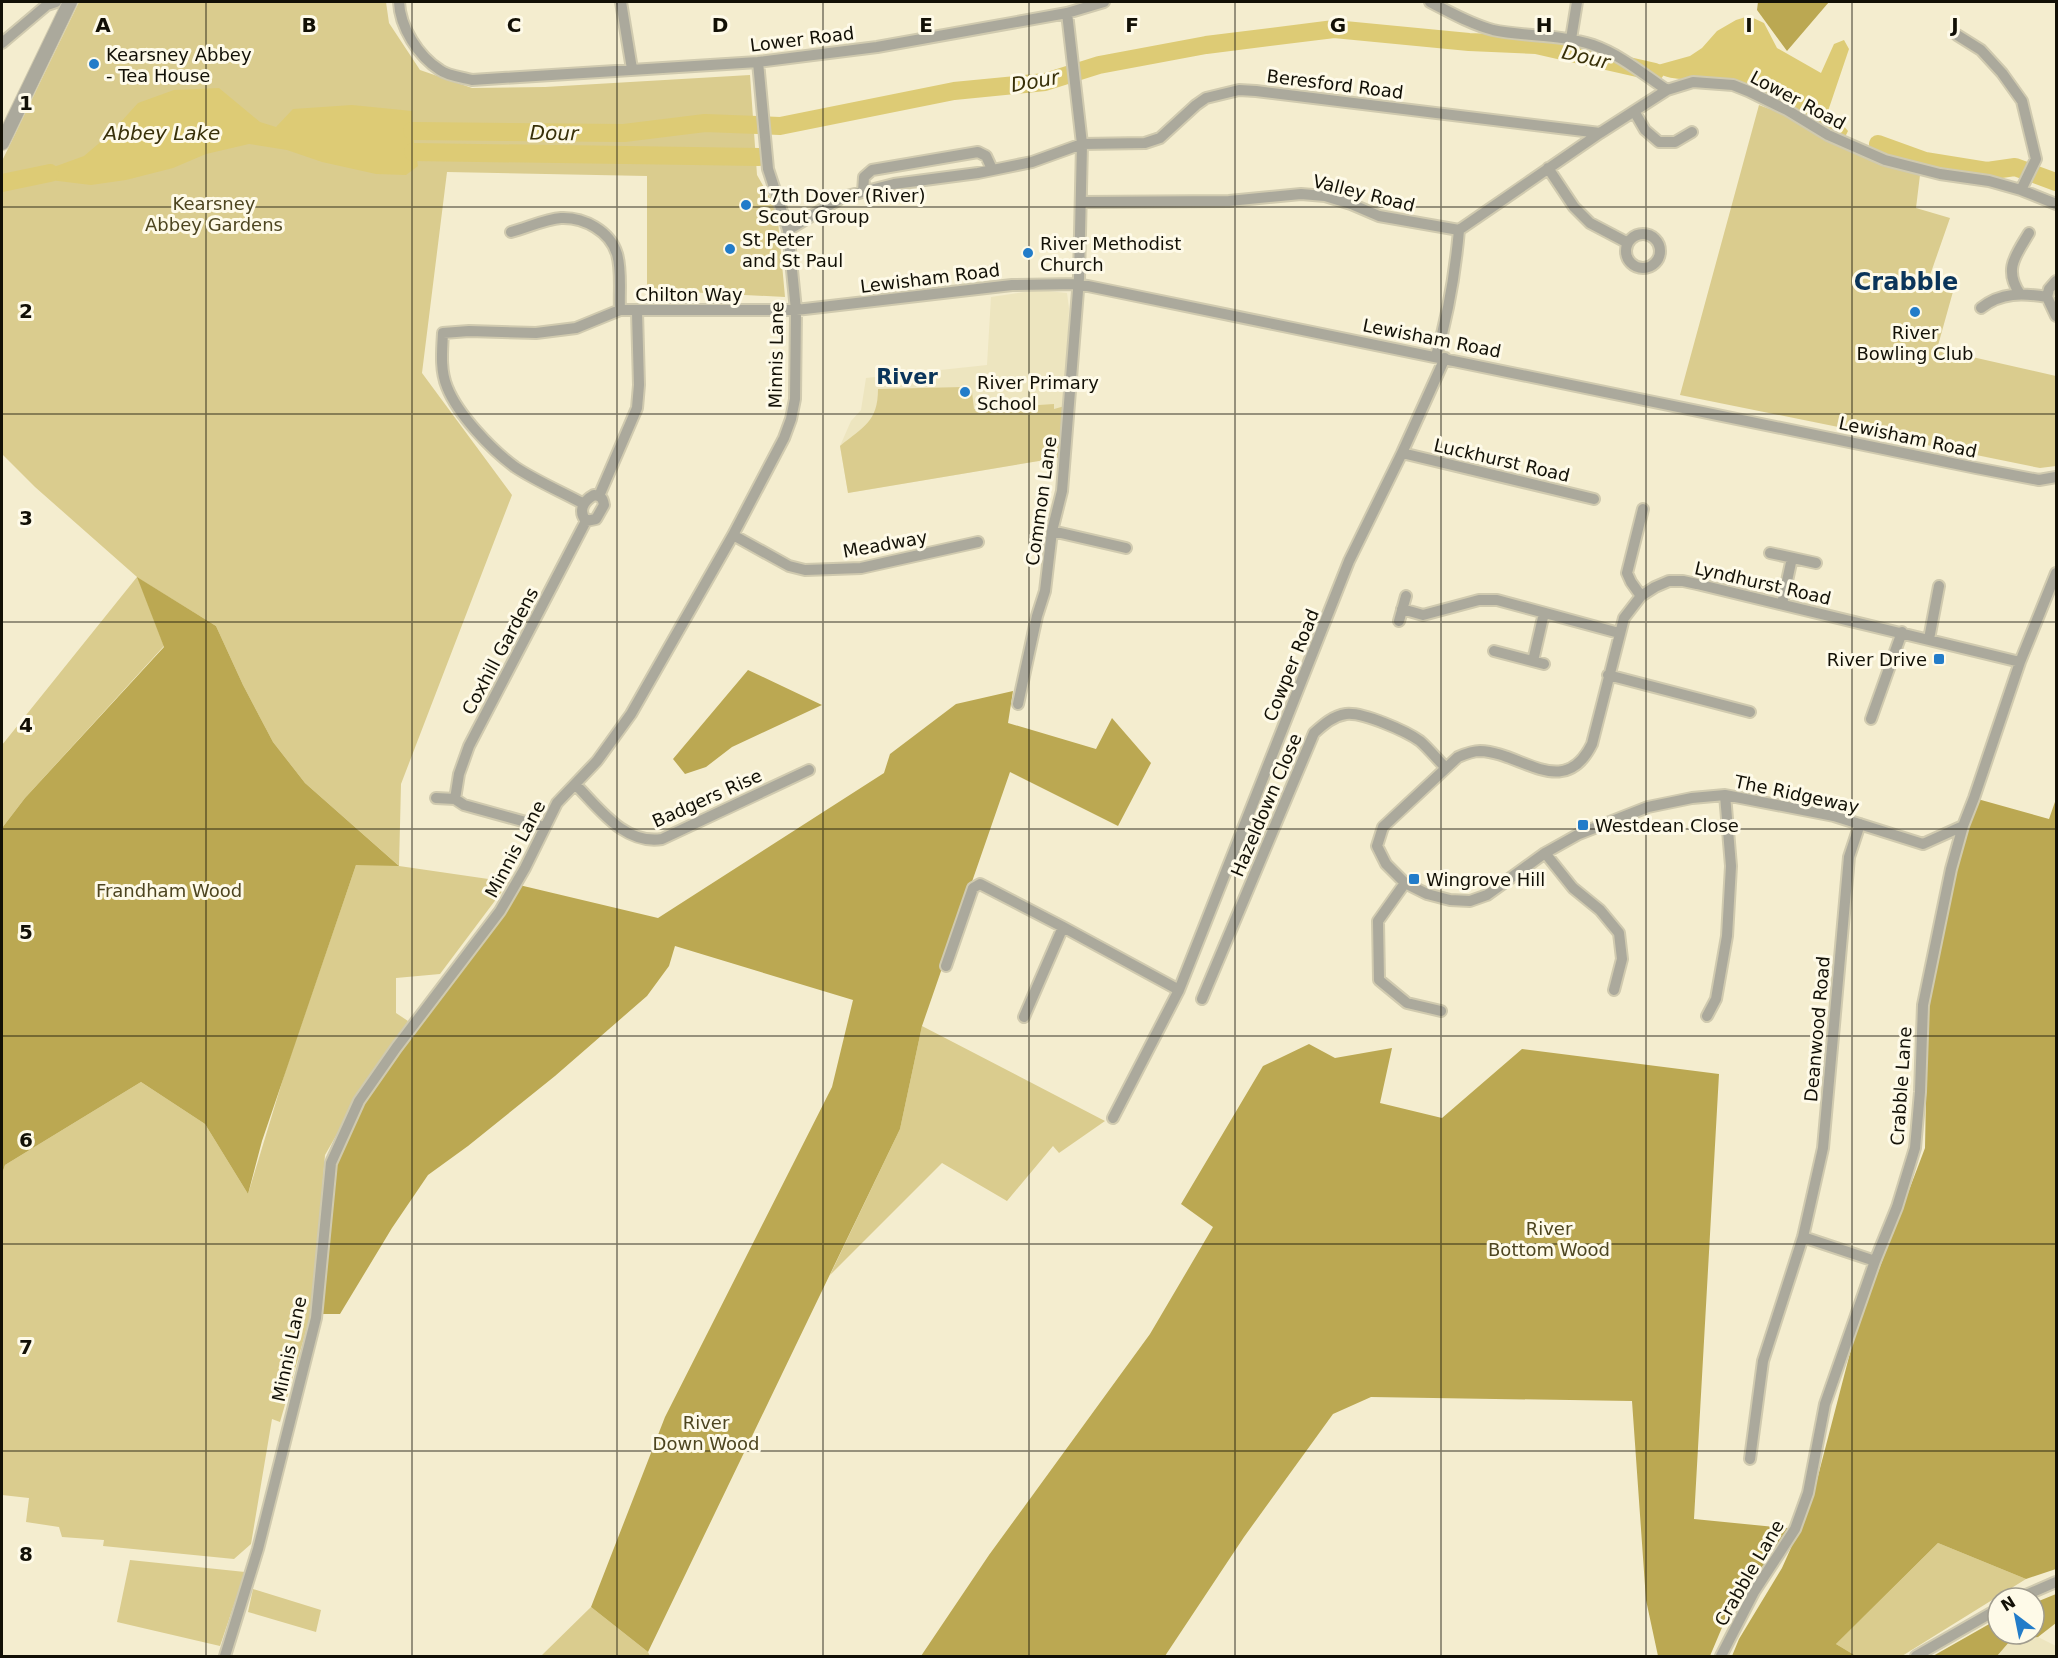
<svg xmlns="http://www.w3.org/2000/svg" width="2058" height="1658" font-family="'DejaVu Sans',sans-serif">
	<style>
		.built { fill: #ede5bf }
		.green { fill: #dacc8e }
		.forest { fill: #bba852 }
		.water { fill: #ddcb75 }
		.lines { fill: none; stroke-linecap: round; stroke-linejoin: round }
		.river { stroke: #ddcb75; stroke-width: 18 }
		.minor-casing { stroke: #d0caaf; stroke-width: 14 }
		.tertiary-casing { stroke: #d0caaf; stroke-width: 16 }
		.minor { stroke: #aba99c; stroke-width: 10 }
		.tertiary { stroke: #aba99c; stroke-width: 14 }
		.grid { fill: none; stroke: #121006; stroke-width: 1.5; stroke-opacity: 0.55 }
		.poi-dot { fill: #227cc9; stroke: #fefae8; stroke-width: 2 }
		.labels { text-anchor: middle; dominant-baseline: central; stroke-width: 6; stroke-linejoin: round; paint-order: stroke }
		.street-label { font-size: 18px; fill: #121006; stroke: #fefae8 }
		.poi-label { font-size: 18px; fill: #121006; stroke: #fefae8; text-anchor: start }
		.park-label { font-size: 18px; fill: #4d4520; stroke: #fefae8 }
		.water-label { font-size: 20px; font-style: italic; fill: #383009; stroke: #fefae8 }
		.quarter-label { font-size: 21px; font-weight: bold; fill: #0b355a; stroke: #fefae8 }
		.district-label { font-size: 24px; font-weight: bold; fill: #0b355a; stroke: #fefae8 }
		.grid-label { font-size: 20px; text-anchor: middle; font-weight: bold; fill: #121006; stroke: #fefae8; stroke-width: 6; stroke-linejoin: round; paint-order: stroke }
	</style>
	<rect width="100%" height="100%" fill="#f4edcf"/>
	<path class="built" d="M1038,290l29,3 2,15 -6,149 -215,36 -8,-47 11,-25 10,-11 5,-32 121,-13 4,-68z
		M2038,1637l18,9v10h-59l13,-15z"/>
	<path class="green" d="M79,2h307l3,21 31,47 52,18 73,-1 205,-12 7,100 20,35 8,87 -138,-7v-114l-200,-4 -25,201 90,122 -111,289 -2,82 110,16 -69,92 -44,4v35l12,8 -51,78 -32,56 -13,155 -32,112 -8,-3 -21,125 -17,15 -131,-13 1,-6 -42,-3 -3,-10 -33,-5 3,-24 -27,-3v-321l3,-9 136,-83 64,42 43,70 38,-125 70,-204h42l-93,-82 -32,-41 -30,-57 -27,-59 -78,-48 26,68 -139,152 -23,30v-83l135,-168 -102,-90 -33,-33v-293z
		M1759,105l37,14 26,16 58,30 40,10 -4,33 34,10 -22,63 26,7 -17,61 119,27v90l-16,2 -360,-73z
		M963,387l9,5 2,17 80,-5v5l11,-3 -2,51 -215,36 -8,-47c23,-19 38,-24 38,-57z
		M922,1026l183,95 -46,32 -6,-7 -46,55 -65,-38 -112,112 70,-146z
		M1938,1543l88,36 -124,77h-46l-20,-12z
		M130,1560l115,12 -25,74 -103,-24z
		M253,1589l68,21 -5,22 -68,-20z
		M591,1607l57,45 2,4h-109z"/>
	<path class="forest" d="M1758,2h71l-42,49 -30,-41z
		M137,577l79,49 27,59 30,57 32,41 94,83 -43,-1 -94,276 -14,53 -43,-70 -64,-42 -136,83 -3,9v-346l23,-30 139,-151z
		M748,670l74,35 -90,42 -26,20 -21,7 -12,-15z
		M1013,691l-5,32 88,26 16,-31 39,45 -33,63 -108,-54 -88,254 -22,103 -252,523 -57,-45 74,-190 167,-330 21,-87 -178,-54 -6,20 -22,30 -92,80 -87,70 -40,29 -36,53 -52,86h-19l10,-151 28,-62 156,-217 143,34 226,-145 6,-19 66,-50z
		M1974,798l75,21 7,-20v770l-30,10 -88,-36 -102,101 20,12h-124l7,-17 43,-71 29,-65 45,-173 69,-182 3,-153 35,-169z
		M1309,1044l26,14 57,-10 -12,55 62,15 80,-69 197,25 -25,445 101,10 -26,28 -43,61 -16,38h-52l-12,-56 -14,-199 -261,-4 -38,17 -89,123 -79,119h-244l68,-101 161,-221 63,-107 -32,-23 82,-138z
		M2056,1594v29l-18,14 -28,4 -13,15h-64l65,-37v15h36v-31z"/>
	<path class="water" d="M1749,16l15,7 13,25 44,25 13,-29 10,-4 5,9 -22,65 14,9 7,8 -3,6 -13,-3c-29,-18 -70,-50 -103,-55 -28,-5 -47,7 -74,-7l-1,-6 36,-10 12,-8 15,-17 19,-11z
		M219,88l41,34 16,5 17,-18 59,-4 60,6v20l6,35 -12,9 -30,-1 -54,-12 -35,-12 -38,-6 -43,10 -33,14 -47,12 -35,5 -41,-5 1,-12 33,-12 26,-22 28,-31 36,-13z"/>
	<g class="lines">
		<path class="river" d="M412,131l212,2 81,-10 75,3 174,-35 91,-9 54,-17 107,-20 128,-16 135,13 67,3 119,27
			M1878,144l47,17 62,10 28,-4 41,15
			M413,152l346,5
			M2,183l48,-10"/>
		<defs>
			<path id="minor" d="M399,2c1,25 19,54 41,68 8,6 22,7 32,10l286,-18 119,-15 190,-34 37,-11
				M621,2l11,67
				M1430,2c20,10 40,22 63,28 33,7 67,4 100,15 28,10 50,29 74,45
				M1957,35l24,15 21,23 20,28 14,58 -15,31
				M1571,39l6,-37
				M2,43l45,-38 9,-3
				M1634,111l11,19 14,12h16l17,-10
				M1548,168l26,39 16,16 38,20
				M863,192l1,-15 8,-7 106,-18 8,4 6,13
				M1082,202l147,-1 72,-7 24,2 26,8 28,12 80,14 141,-97 67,-43 26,-8 40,3 15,6 39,19 41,25 57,25 55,14 49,7 32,9 35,14
				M788,230l55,-33 51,-13 84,-11 54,-11 50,-18 63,-1 15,-5 36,-33 10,-7 33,-8 17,1 344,42
				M511,232c16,-4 34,-13 50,-14 23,-1 49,13 56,36 5,17 2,38 3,56
				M1626 251a17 17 0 1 1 34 0a17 17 0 1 1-34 0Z
				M2056,281l-7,8 -2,8 9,19
				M2020,294c-17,-25 -4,-39 9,-61
				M1981,308c20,-16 42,-15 66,-11
				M1436,356c13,-44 19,-81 23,-126
				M1402,453l192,46
				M594,495c7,1 9,3 10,10l-8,14 -10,2c-8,-10 -3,-20 8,-26z
				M599,496l38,-88 2,-23 -2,-73
				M584,504c-22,-12 -48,-23 -69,-37 -23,-17 -57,-52 -68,-80 -7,-17 -5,-36 -4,-54l26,-2 67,2 40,-5 44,-18h176l216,-25 66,-1 898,184 63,12 17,-3
				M1052,531l74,17
				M733,535l56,31 16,4 56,-2 117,-26
				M1770,553l46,10
				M1641,596l-10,-14 -4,-9 16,-64
				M1782,604l10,-46
				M1402,609l21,6 56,-15h18l122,33
				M1399,621l7,-25
				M1929,639l10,-53
				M1494,651l50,13
				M1533,661l11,-48
				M1608,675l142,37
				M1018,704l19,-88 8,-25 7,-60 10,-40 17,-213 3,-134 -15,-131
				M1871,719l31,-87
				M575,784c24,24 49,61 87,55l147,-69
				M436,798l19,1 9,6 80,22
				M455,799l4,-25 10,-28 117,-225
				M1963,826l-40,18 -89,-28 -109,-21 -33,3 -44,9 -69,27 -34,19 -58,42 -17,6 -20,-1 -23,-6 -22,-11 -19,-19 -9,-18 6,-19 75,-70c7,-3 14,-6 22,-6 41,1 84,50 112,-7l32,-126 17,-22 14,-9 14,-6h14l14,3 323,78
				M1545,853l28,35 27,22 19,23 3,26 -8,31
				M1405,883l-27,38 1,59 28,23 34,8
				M946,966l27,-78 7,-4 83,43 116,63
				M1202,999l112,-266c10,-9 19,-17 32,-19 17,-2 60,17 74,27 9,8 17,18 26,27
				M1707,1016l9,-17 11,-63 4,-70 -6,-71
				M1024,1017l39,-90
				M1113,1118l66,-128 170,-429 53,-108 43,-95
				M1803,1237l72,24
				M1750,1459l13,-98 40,-124 20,-89 26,-291 11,-33
				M2019,1598l37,-16
				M225,1656l33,-107 58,-231 15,-155 28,-62 37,-53 104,-137 25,-43 32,-65 40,-42 34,-47 102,-179 51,-97 7,-19 4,-20 1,-89 -8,-80 -20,-61 -10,-107
				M1721,1656l33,-64 41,-63 13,-36 17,-89 50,-143 22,-54 18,-59 5,-56 3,-87 28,-136 12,-43 11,-28 46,-136 36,-89
				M1916,1656l82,-47"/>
			<path id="tertiary" d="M2,143l68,-141"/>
		</defs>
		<use href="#minor" class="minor-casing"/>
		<use href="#tertiary" class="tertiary-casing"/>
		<use href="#minor" class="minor"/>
		<use href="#tertiary" class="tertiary"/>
	</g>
	<path class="grid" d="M206,2v1654M412,2v1654M617,2v1654M823,2v1654M1029,2v1654M1235,2v1654M1441,2v1654M1646,2v1654M1852,2v1654M2,207h2054M2,414h2054M2,622h2054M2,829h2054M2,1036h2054M2,1244h2054M2,1451h2054"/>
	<g class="poi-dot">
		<circle cx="94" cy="64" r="6"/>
		<circle cx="746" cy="205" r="6"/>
		<circle cx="730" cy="249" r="6"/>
		<circle cx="1028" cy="253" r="6"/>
		<circle cx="1915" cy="312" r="6"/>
		<circle cx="965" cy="392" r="6"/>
		<rect x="1933" y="653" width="12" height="12" rx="3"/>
		<rect x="1577" y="819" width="12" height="12" rx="3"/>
		<rect x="1408" y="873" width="12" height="12" rx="3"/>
	</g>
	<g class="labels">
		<g class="street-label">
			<text transform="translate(802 39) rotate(-7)">Lower Road</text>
			<text transform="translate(1335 84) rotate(7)">Beresford Road</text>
			<text transform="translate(1798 100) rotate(28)">Lower Road</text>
			<text transform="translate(1364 193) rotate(14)">Valley Road</text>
			<text transform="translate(930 278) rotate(-7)">Lewisham Road</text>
			<text x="689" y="294">Chilton Way</text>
			<text transform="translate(1432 338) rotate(11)">Lewisham Road</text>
			<text transform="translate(776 355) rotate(-89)">Minnis Lane</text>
			<text transform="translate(1908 437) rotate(12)">Lewisham Road</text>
			<text transform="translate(1502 460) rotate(13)">Luckhurst Road</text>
			<text transform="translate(1041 501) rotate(-82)">Common Lane</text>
			<text transform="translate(885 544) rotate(-10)">Meadway</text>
			<text transform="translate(1763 583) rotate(13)">Lyndhurst Road</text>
			<text transform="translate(500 651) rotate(-62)">Coxhill Gardens</text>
			<text transform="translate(1291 665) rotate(-68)">Cowper Road</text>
			<text transform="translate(1797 794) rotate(12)">The Ridgeway</text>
			<text transform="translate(707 798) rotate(-24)">Badgers Rise</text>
			<text transform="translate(1266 805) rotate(-67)">Hazeldown Close</text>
			<text transform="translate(515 849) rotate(-62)">Minnis Lane</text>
			<text transform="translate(1817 1029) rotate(-85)">Deanwood Road</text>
			<text transform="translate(1901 1086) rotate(-86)">Crabble Lane</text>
			<text transform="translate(289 1349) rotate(-78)">Minnis Lane</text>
			<text transform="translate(1749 1573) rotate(-60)">Crabble Lane</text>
		</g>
		<g class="poi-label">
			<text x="106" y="54">Kearsney Abbey<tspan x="106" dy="21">- Tea House</tspan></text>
			<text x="758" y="195">17th Dover (River)<tspan x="758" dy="21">Scout Group</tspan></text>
			<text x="742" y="239">St Peter<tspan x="742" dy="21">and St Paul</tspan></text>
			<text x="1040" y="243">River Methodist<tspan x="1040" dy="21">Church</tspan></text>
			<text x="1915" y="332" text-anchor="middle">River<tspan x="1915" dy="21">Bowling Club</tspan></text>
			<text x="977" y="382">River Primary<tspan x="977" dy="21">School</tspan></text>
			<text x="1927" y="659" text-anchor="end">River Drive</text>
			<text x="1595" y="825">Westdean Close</text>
			<text x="1426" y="879">Wingrove Hill</text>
		</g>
		<g class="park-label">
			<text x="214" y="203">Kearsney<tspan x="214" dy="21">Abbey Gardens</tspan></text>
			<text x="169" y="890">Frandham Wood</text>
			<text x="1549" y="1228">River<tspan x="1549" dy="21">Bottom Wood</tspan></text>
			<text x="706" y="1422">River<tspan x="706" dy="21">Down Wood</tspan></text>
		</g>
		<g class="water-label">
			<text transform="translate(1586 57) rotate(13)">Dour</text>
			<text transform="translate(1035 81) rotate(-10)">Dour</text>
			<text x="162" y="133">Abbey Lake</text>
			<text transform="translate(554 133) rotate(1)">Dour</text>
		</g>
		<g class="quarter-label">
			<text x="907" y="377">River</text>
		</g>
		<g class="district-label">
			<text x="1906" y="282">Crabble</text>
		</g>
	</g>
	<g class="grid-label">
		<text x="103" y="32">A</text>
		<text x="309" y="32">B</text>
		<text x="514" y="32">C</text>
		<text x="720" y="32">D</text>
		<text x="926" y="32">E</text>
		<text x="1132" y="32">F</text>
		<text x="1338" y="32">G</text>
		<text x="1544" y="32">H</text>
		<text x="1749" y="32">I</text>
		<text x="1955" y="32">J</text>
		<text x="26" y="110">1</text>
		<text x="26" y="318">2</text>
		<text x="26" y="525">3</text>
		<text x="26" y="732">4</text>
		<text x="26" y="939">5</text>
		<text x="26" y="1147">6</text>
		<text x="26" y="1354">7</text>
		<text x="26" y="1561">8</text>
	</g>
	<rect width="2058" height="1658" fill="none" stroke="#121006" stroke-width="6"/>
	<g transform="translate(2016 1616) rotate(328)"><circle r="28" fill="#fefae8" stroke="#a09c8e" stroke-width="1.5"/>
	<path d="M0-4.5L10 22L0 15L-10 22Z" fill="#227cc9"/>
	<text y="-9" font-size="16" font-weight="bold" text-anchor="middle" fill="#121006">N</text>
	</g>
</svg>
